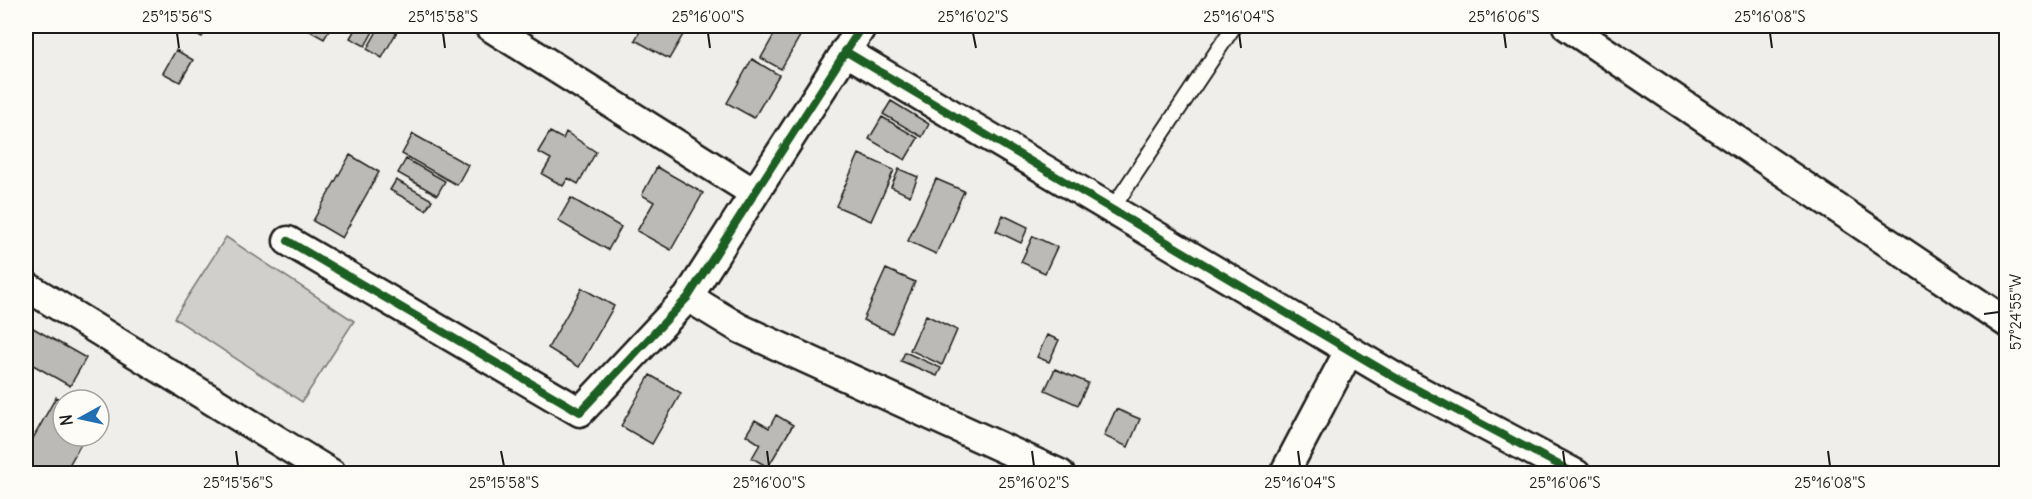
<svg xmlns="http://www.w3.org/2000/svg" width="2032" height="499" font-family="Delius,sans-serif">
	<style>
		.green { fill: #d0cfcc; stroke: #767674; stroke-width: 1.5 }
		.building { fill: #bbbab6; stroke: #1c1c1c; stroke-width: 1.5 }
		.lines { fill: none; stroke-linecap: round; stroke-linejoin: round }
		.lane-casing { stroke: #1c1c1c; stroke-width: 18 }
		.street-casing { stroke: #1c1c1c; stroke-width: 33 }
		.lane { stroke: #fdfcf7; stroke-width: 14 }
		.street { stroke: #fdfcf7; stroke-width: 28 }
		.cycleway-casing { stroke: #fdfcf7; stroke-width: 11 }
		.cycleway { stroke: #1b5e20; stroke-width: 8 }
		.ticks { fill: none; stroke: #1c1c1c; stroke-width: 2 }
		.neatline { fill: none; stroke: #1c1c1c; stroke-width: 2 }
		.ticks-label { font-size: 15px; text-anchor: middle; fill: #1c1c1c }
	</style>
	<rect width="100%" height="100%" fill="#f0eeea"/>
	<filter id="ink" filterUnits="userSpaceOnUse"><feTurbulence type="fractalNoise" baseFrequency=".0167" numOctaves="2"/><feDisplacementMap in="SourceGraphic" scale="12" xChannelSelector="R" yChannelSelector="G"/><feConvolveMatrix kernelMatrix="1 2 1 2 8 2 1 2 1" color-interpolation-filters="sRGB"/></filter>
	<g filter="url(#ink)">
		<path class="green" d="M226,237l128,84 -52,81 -128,-84z"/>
		<path class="building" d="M181,26h27l-6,11z
			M301,26h31l-8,13z
			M357,26h19l-11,20 -15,-8z
			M380,26h20l-18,32 -15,-9z
			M643,26h45l-19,33 -34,-19z
			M779,26l21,10 -19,33 -20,-11z
			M176,50l17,10 -13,22 -17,-9z
			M752,59l27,16 -25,43 -27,-15z
			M891,101l38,23 -7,13 -39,-23z
			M882,117l36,21 -13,22 -36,-21z
			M550,132l13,7 3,-7 30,20 -18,32 -10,-6 -5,8 -21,-12 9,-15 -13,-7z
			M413,134l55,31 -11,20 -55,-31z
			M859,154l35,16 -23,51 -35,-15z
			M350,155l29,17 -37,66 -29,-17z
			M406,159l39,22 -8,14 -39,-22z
			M657,167l46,26 -32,57 -34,-19 17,-29 -12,-7z
			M899,169l19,8 -8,19 -19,-9z
			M936,179l28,12 -28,63 -28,-13z
			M396,180l36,20 -6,10 -36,-20z
			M571,198l50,29 -13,23 -50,-29z
			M1003,215l25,12 -7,16 -25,-12z
			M1033,236l24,11 -12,26 -24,-11z
			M886,269l29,13 -23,51 -29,-13z
			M582,288l32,18 -35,61 -31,-19z
			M926,315l31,15 -15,35 -32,-15z
			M26,324l60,34 -16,28 -44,-25z
			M1047,335l12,5 -10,22 -12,-5z
			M905,352l36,16 -4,8 -36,-15z
			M1055,369l33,14 -10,22 -33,-15z
			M650,375l31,18 -29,51 -31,-18z
			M56,397l7,4v35h32l-3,5 -7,-4 -21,37h-23l-15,-9v-14z
			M1116,409l24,10 -12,28 -24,-11z
			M776,415l17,10 -25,42 -16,-9 8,-14 -14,-9 9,-15 14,8z"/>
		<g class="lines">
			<defs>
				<path id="lane" d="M1112,209l122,-183"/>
				<path id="street" d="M489,26l265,167
					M1567,26l439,296
					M845,51l556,330 175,93
					M288,241l292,171 108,-115 174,-271
					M26,286l306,188
					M688,297l51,31 321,146
					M1284,474l65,-123"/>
			</defs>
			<use href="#lane" class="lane-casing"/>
			<use href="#street" class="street-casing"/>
			<use href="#lane" class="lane"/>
			<use href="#street" class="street"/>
			<defs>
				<path id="cycleway" d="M845,51l556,330 175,93
					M288,241l292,171 108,-115 174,-271"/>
			</defs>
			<use href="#cycleway" class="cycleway-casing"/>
			<use href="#cycleway" class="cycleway"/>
		</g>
	</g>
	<path class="ticks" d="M177,33l2,15M443,33l2,15M708,33l2,15M973,33l3,15M1239,33l2,15M1504,33l2,15M1770,33l2,15M1984,314l15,-2M236,451l2,15M501,451l3,15M767,451l2,15M1032,451l2,15M1298,451l2,15M1563,451l2,15M1828,451l2,15"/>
	<rect width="2032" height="499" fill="none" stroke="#fdfcf7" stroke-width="66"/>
	<g transform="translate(81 418) rotate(262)"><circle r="28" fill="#fdfcf7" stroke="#a3a29f" stroke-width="1.5"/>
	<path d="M0-4.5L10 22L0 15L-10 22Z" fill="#1f6fb2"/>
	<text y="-9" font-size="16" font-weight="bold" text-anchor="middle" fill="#1c1c1c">N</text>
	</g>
	<rect x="33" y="33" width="1966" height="433" class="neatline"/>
	<g class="ticks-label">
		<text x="177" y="22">25°15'56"S</text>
		<text x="443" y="22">25°15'58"S</text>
		<text x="708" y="22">25°16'00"S</text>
		<text x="973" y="22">25°16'02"S</text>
		<text x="1239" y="22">25°16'04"S</text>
		<text x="1504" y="22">25°16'06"S</text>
		<text x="1770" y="22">25°16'08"S</text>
		<text transform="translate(2016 312) rotate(-90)" y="5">57°24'55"W</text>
		<text x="238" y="488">25°15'56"S</text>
		<text x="504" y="488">25°15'58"S</text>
		<text x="769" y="488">25°16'00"S</text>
		<text x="1034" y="488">25°16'02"S</text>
		<text x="1300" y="488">25°16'04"S</text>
		<text x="1565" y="488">25°16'06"S</text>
		<text x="1830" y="488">25°16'08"S</text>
	</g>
</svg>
